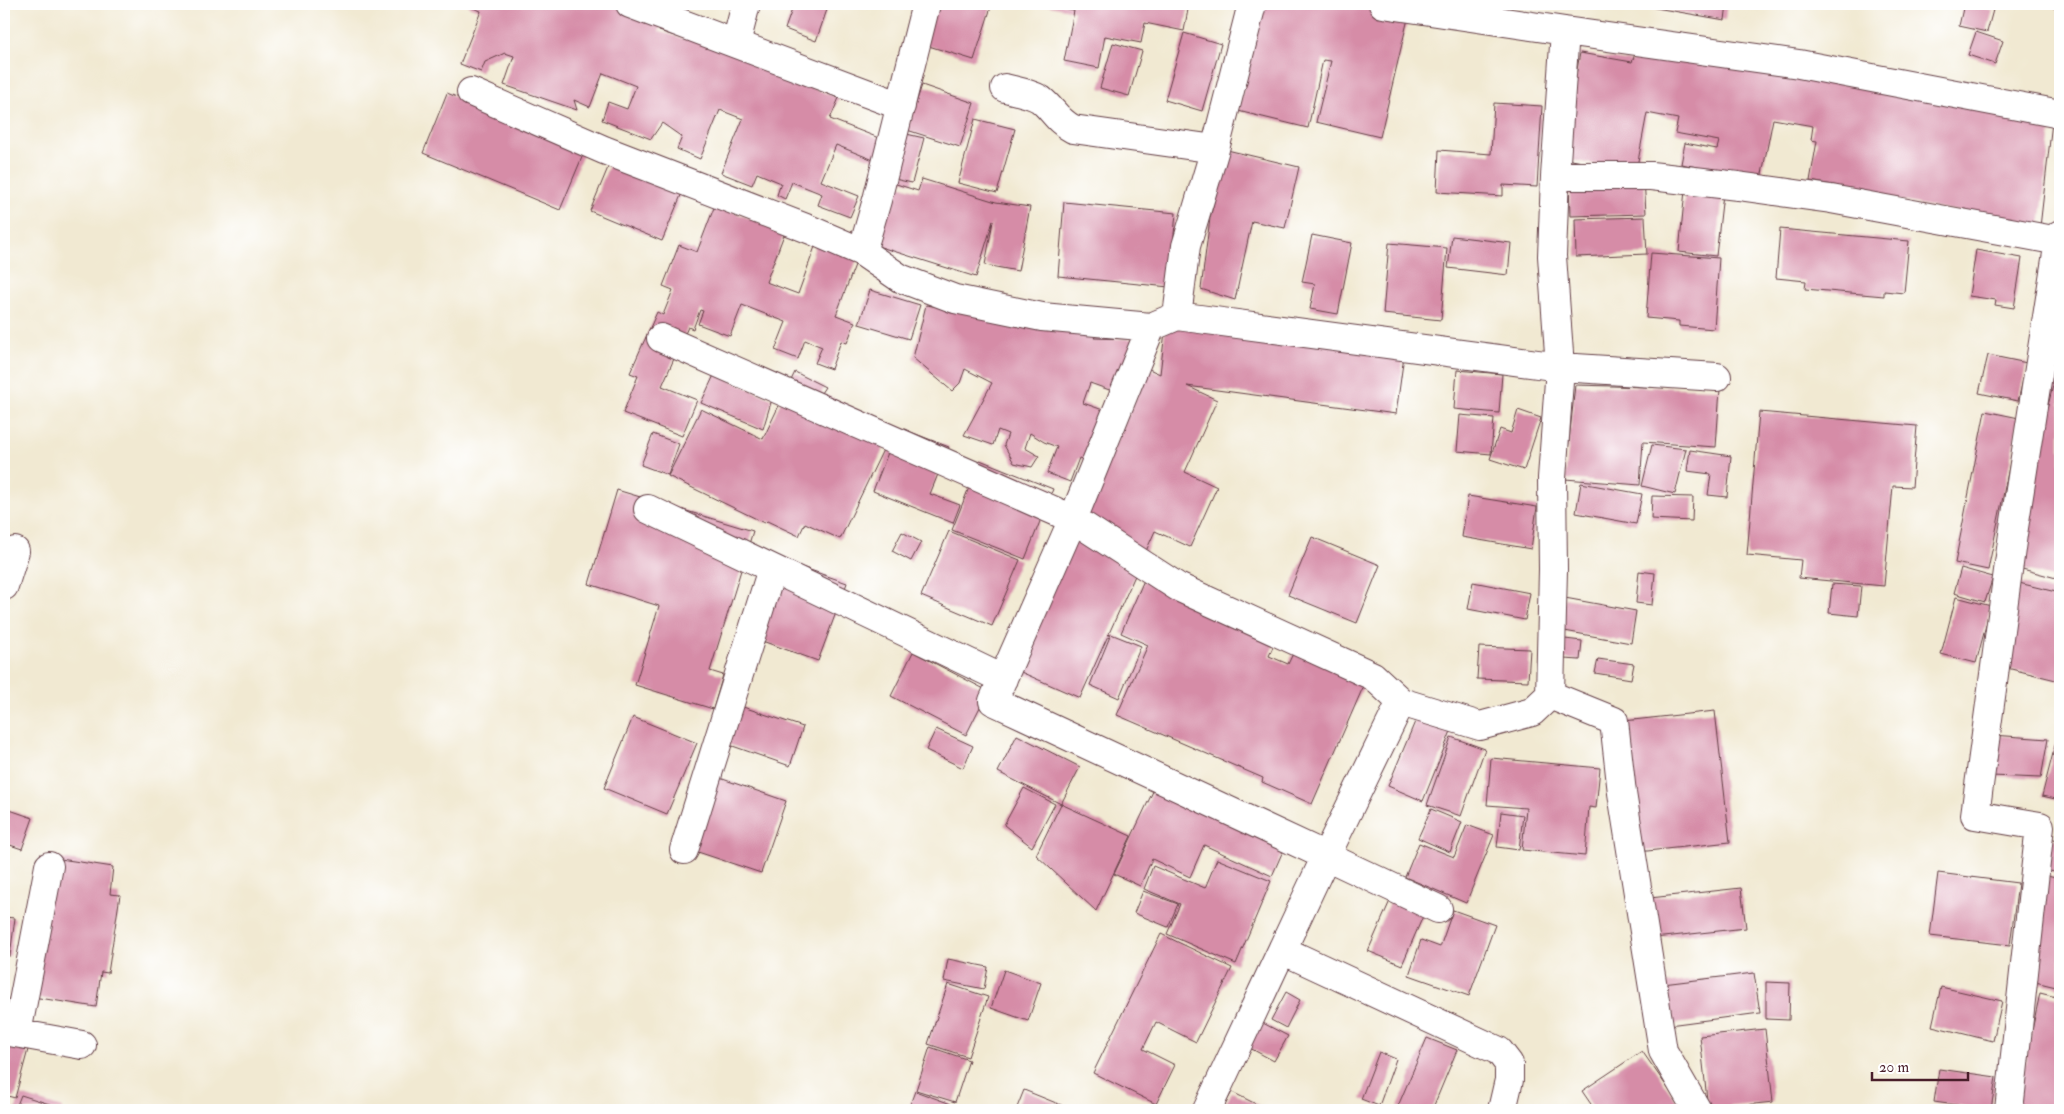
<svg xmlns="http://www.w3.org/2000/svg" width="2064" height="1114" font-family="'IM FELL Double Pica',serif">
	<style>
		.building { fill: #d68ca7 }
		.lines { fill: none; stroke-linecap: round; stroke-linejoin: round }
		.minor-casing { stroke: #633d44; stroke-width: 30 }
		.minor { stroke: #fff; stroke-width: 28 }
	</style>
	<rect width="100%" height="100%" fill="#fff"/>
	<filter id="ink" filterUnits="userSpaceOnUse"><feTurbulence type="fractalNoise" baseFrequency=".02" numOctaves="2"/><feDisplacementMap in="SourceGraphic" scale="10" xChannelSelector="R" yChannelSelector="G"/><feConvolveMatrix kernelMatrix="1 2 1 2 8 2 1 2 1" color-interpolation-filters="sRGB"/></filter>
	<filter id="wash" filterUnits="userSpaceOnUse"><feTurbulence type="fractalNoise" baseFrequency=".0096" numOctaves="4" result="noise"/><feDisplacementMap in="SourceGraphic" scale="20" xChannelSelector="R" yChannelSelector="G"/><feGaussianBlur stdDeviation="1.12" result="paint"/><feColorMatrix in="noise" values="0 0 0 0 0 0 0 0 0 0 0 0 0 0 0 0 0 1.4 0 .05"/><feComposite in="paint" operator="in"/></filter>
	<g filter="url(#wash)">
		<rect width="100%" height="100%" fill="#f1e9d2"/>
		<g id="blocks">
			<path class="building" d="M469,4h142l51,17 -3,10 25,8 5,-8 115,45 -4,7 39,15 -9,21 54,21 -8,21 -40,-16 -15,36 38,15 -9,21 -32,-12 4,-11 -30,-12 -7,17 -8,-4 4,-12 -24,-10 -5,12 -31,-12 22,-54 -23,-9 -20,49 -23,-10 5,-12 -20,-14 -11,16 -49,-19 6,-18 19,7 9,-23 -33,-13 -13,34 -16,-7 3,10 -73,-25 10,-29 -9,-3 -20,9 -4,10 -21,-8 21,-53 -13,-5z
				M794,4h35l-13,37 -31,-12z
				M931,4h61l-18,56 -55,-17z
				M1040,4h149l-5,27 -39,-8 -4,20 -36,-7 -6,32 -35,-7 10,-50z
				M1263,4h120l27,6 -30,127 -64,-15 15,-61 -8,-1 -15,68 -70,-17z
				M1633,4h94l-2,16z
				M1964,4l29,6 -6,22 -28,-6z
				M2052,4h8v6l-9,-3z
				M1976,32l27,9 -8,23 -27,-9z
				M1184,33l37,11 -19,67 -37,-11z
				M1113,43l29,8 -13,45 -29,-8z
				M1638,46l414,76 -12,105 -202,-38 1,-3 -29,-5 7,-40 -6,-1 2,-14 -40,-7 -12,60 -80,-15 4,-21 32,6 2,-8 -44,-8 3,-14 -31,-6 -11,59 -75,-14 19,-105 52,9z
				M922,85l52,18 -14,44 -53,-17z
				M447,93l138,57 -25,60 -137,-57z
				M1494,103l48,3 -5,81 -34,-2v11l-66,-4 2,-42 52,4z
				M975,119l40,10 -18,64 -39,-10z
				M902,133l22,5 -12,45 -22,-5z
				M1227,150l72,17 -14,61 -33,-7 -17,79 -34,-11 9,-71z
				M612,158l72,30 -22,53 -72,-30z
				M1644,176l2,38 -76,2 -1,-38z
				M922,179l74,23 34,5 -12,64 -33,-6 8,-44 -17,56 -105,-33 19,-62 28,9z
				M1685,190l38,4 -7,62 -37,-4z
				M1064,202l112,11 -7,74 -111,-11z
				M715,205l70,27 -19,50 32,12 19,-53 41,16 -22,58 19,7 -8,21 -6,-2 -10,28 -16,-6 7,-16 -17,-7 -7,19 -23,-9 11,-28 -44,-17 -12,31 -32,-12 5,-13 -3,-1 -7,19 -5,-2 -26,59 35,14 -15,36 -59,-23 15,-37 -8,-3 27,-61 6,3 10,-25 -10,-4 16,-41 18,7z
				M1645,217l2,37 -71,3 -1,-38z
				M1780,229l129,12 -5,52 -20,-2v5l-79,-7 1,-8 -30,-3z
				M1312,235l40,8 -14,71 -28,-5 5,-25 -13,-2z
				M1452,236l59,7 -3,32 -60,-7z
				M1389,243l58,5 -6,72 -58,-6z
				M1976,250l46,8 -8,50 -19,-3 1,-5 -27,-4z
				M1651,253l68,5 -5,71 -35,-3v-5l-33,-3z
				M870,290l50,15 -11,34 -50,-15z
				M926,305l173,26 -5,7 41,1 -20,53 -25,-9 -7,20 23,8 -19,50 -8,-3 -9,24 -23,-9 10,-26 -13,-5 -14,-9 -5,15 14,8 -7,11 -18,-4 -10,-18 4,-11 -10,-4 -5,15 -29,-10 28,-52 -27,-14 -5,14 -8,8 -39,-33z
				M2060,315v50l-9,-2z
				M1166,323l239,25 -9,66 -209,-28 30,14 -32,72 32,15 -27,60 -35,-16 -75,167 -66,-29 135,-300 11,5z
				M1988,355l39,8 -9,38 -39,-8z
				M1457,370l45,4 -3,39 -45,-4z
				M795,372l30,15 -4,6 73,34 -54,112 -35,-16 -6,13 -32,-15 -2,2 -97,-47 33,-67 62,30z
				M715,373l57,26 -9,30 -62,-26z
				M2055,378l5,2v199l-53,-14z
				M1575,385l145,4 -4,58 -73,-5 -3,43 -75,-6z
				M1518,410l23,8 -17,52 -34,-11 10,-30 11,4z
				M1985,411l34,7 -31,152 -33,-7z
				M1759,412l158,14 -5,61 -19,-1 -9,100 -85,-8 2,-18 -54,-5z
				M1460,415l34,3 -3,36 -34,-3z
				M898,427l51,20 -19,47 30,11 -7,18 -80,-32z
				M653,434l26,10 -11,31 -27,-10z
				M1652,445l34,4 -11,45 -33,-8z
				M1690,450l41,6 -4,41 -19,-2 3,-21 -24,-3z
				M980,460l73,29 -28,70 -73,-29z
				M1581,483l61,11 -6,30 -60,-11z
				M617,490l136,41 -43,140 13,4 -10,34 -78,-24 24,-79 -70,-22z
				M1468,496l69,11 -6,42 -69,-12z
				M1652,496l41,1 -1,24 -41,-2z
				M949,531l71,29 -28,66 -71,-30z
				M902,532l19,10 -10,19 -19,-10z
				M1312,537l68,28 -23,58 -69,-28z
				M779,559l68,24 -29,78 -67,-24z
				M1151,564l130,64 -12,28 19,8 12,-25 71,30 -59,135 -50,-22 1,-4 -146,-63 31,-70 -27,-12z
				M1961,568l32,9 -8,25 -31,-9z
				M1639,571l16,2 -3,32 -16,-2z
				M1473,582l57,11 -5,27 -57,-11z
				M2019,583l41,10v88l-57,-14z
				M1832,584l29,2 -3,30 -29,-3z
				M1956,597l35,9 -15,57 -35,-9z
				M1565,598l71,13 -5,32 -72,-13z
				M1111,634l30,12 -22,52 -29,-13z
				M1565,639l17,2 -2,19 -16,-1z
				M1479,647l51,2 -2,32 -51,-2z
				M913,652l75,39 -22,44 -75,-39z
				M1598,659l36,5 -3,15 -36,-6z
				M737,705l66,22 -13,39 -66,-23z
				M1715,711l15,131 -92,10 -14,-131z
				M633,717l64,26 -30,71 -63,-26z
				M1417,717l34,14 -28,70 -35,-15z
				M2060,726v74l-18,-4z
				M936,729l37,17 -10,22 -37,-18z
				M1017,735l63,32 -19,37 70,32 -35,75 -60,-56 25,-51 -63,-32z
				M1993,735l55,4 -7,39 -50,-2z
				M1451,737l34,12 -24,67 -34,-11z
				M1491,758l109,10 -4,40 -7,-1 -4,49 -63,-6 4,-42 -39,-3z
				M714,776l72,25 -25,72 -72,-24z
				M1156,785l130,59 -14,32 -68,-31 -14,32 -38,-18 -12,27 -26,-12z
				M1024,788l31,16 -23,43 -28,-22z
				M4,808l29,10 -11,31 -18,-6z
				M1431,809l31,13 -12,30 -32,-14z
				M1501,812l22,3 -4,35 -22,-3z
				M1467,825l27,10 -28,68 -61,-26 14,-34 35,14z
				M2048,837l12,4v33l-22,-7z
				M54,858l59,9 -3,27 10,1 -12,78 -7,-1 -5,35 -63,-10z
				M1217,859l54,22 -35,83 -69,-30 13,-30 -36,-15 9,-23 52,22z
				M1938,873l80,10 -8,62 -80,-9z
				M2047,876l13,3v109l-37,-9z
				M1400,878l33,15 -31,72 -34,-14z
				M1741,888l5,40 -92,10 -4,-40z
				M1143,891l35,13 -10,23 -34,-14z
				M1453,910l42,15 -26,71 -60,-21 12,-35 19,7z
				M4,917l11,1 -5,38 -6,-1z
				M1161,934l71,34 -36,74 -40,-20 -13,27 32,16 -19,39 -63,-31z
				M948,959l40,8 -4,22 -40,-8z
				M1004,970l37,13 -13,38 -37,-13z
				M1754,973l6,40 -91,12 -6,-41z
				M1766,982l24,1 -1,37 -23,-1z
				M948,984l40,13 -20,60 -40,-13z
				M1941,987l61,14 -9,40 -61,-15z
				M1286,992l14,8 -14,28 -15,-8z
				M2040,993l20,5v112h-45z
				M1261,1022l27,14 -14,25 -26,-14z
				M4,1023l29,8 -18,67 -11,-3z
				M1765,1029l8,73 -65,7 -8,-73z
				M1427,1038l30,12 -25,60h-25l-9,-4z
				M930,1047l39,13 -14,42 -39,-12z
				M1642,1051l41,59h-88l-13,-19z
				M1379,1052l17,7 -17,47 -18,-7z
				M1939,1069l57,8 -5,33 -57,-8z
				M1024,1090l42,17 -1,3h-49z
				M915,1091l36,13 -2,6h-41z
				M1232,1092l36,18h-46z
				M21,1095l41,13 -1,2h-46z"/>
		</g>
	</g>
	<g filter="url(#ink)">
		<use href="#blocks" fill-opacity="0" stroke="#633d44" stroke-width="1"/>
		<g class="lines">
			<defs>
				<path id="minor" d="M630,4l271,102
					M1383,4l182,27
					M736,43l10,-39
					M1005,88c12,3 25,5 35,11 13,10 17,22 33,30l142,20
					M471,92l133,58 207,80 51,22 38,26 55,21 87,18 109,10
					M1555,176h96l87,10 93,13 228,42
					M862,252l15,-52 49,-196
					M1177,316l9,-70 29,-97 37,-145
					M661,338l412,181 105,68 195,89 28,26
					M1717,377l-157,-10 -8,-111 3,-80 10,-145 234,33 261,50
					M648,509l355,170
					M4,586l11,-35
					M684,850l88,-281
					M1438,909l-112,-53 75,-154 79,24 52,-14 18,-17
					M1282,950l217,101 10,13v16l-7,30
					M4,1031l78,14
					M17,1033l32,-167
					M1207,1110l119,-254 -333,-155 80,-182 78,-192 26,-11 383,51 -8,111 1,91 -3,126 64,26 8,72 41,258 34,59
					M2009,1110l31,-284 -65,-11 38,-281 47,-300"/>
			</defs>
			<use href="#minor" class="minor-casing"/>
			<use href="#minor" class="minor"/>
		</g>
	</g>
	<rect width="2064" height="1114" fill="none" stroke="#fff" stroke-width="20"/>
	<path d="M1872 1072v8h96v-8" fill="none" stroke="#4a1f2b" stroke-width="2.5"/>
	<text x="1879" y="1072" font-size="15" fill="#4a1f2b" stroke="#ffffff" stroke-width="4" paint-order="stroke">20 m</text>
</svg>
